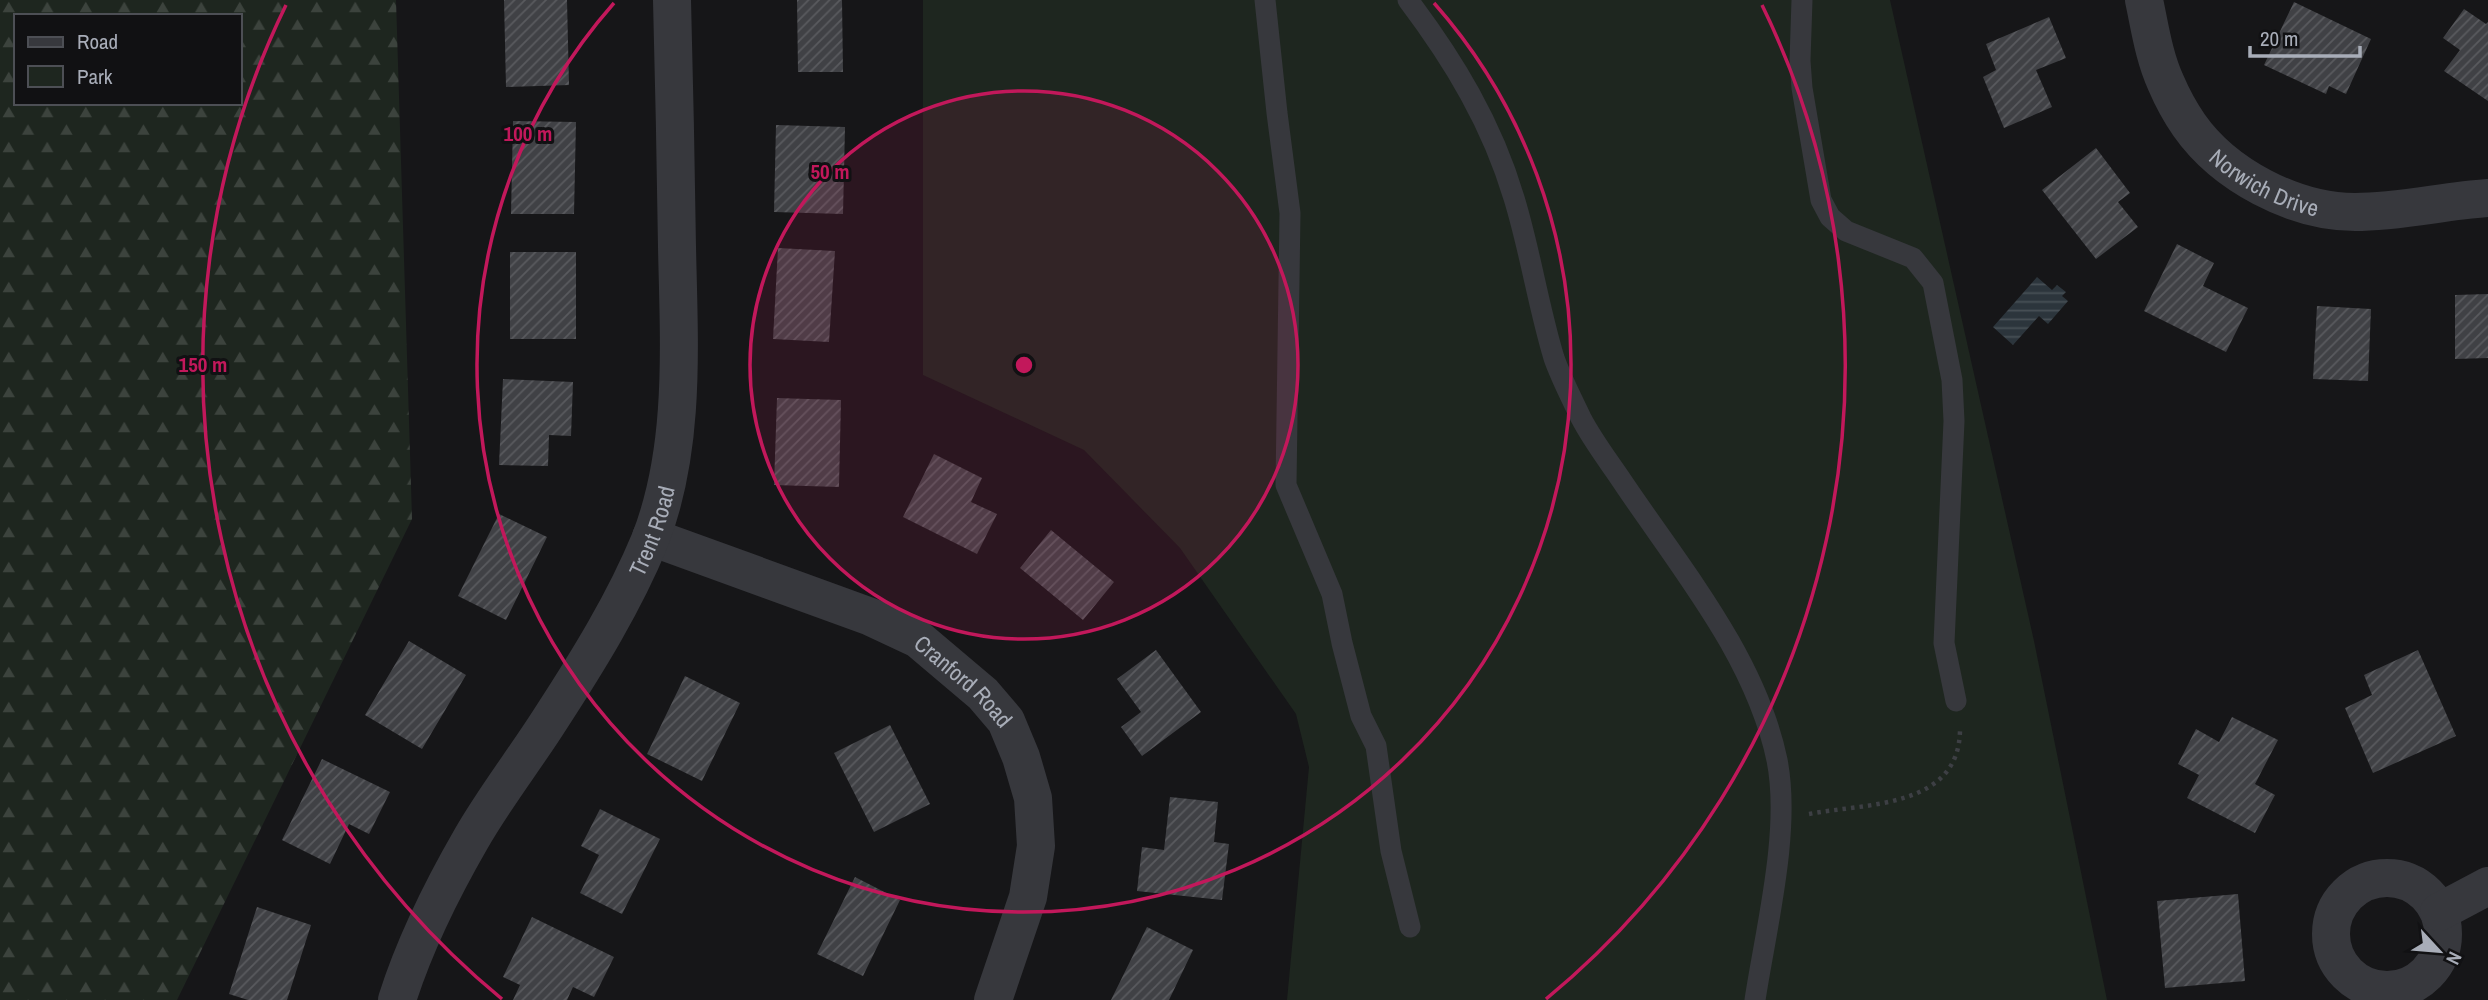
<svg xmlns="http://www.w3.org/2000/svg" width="2488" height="1000" font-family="'Archivo Narrow',sans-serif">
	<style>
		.green { fill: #1e261f }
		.forest { fill: url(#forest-firs); fill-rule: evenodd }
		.water { fill: url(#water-rules) }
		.building { fill: url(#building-hatch) }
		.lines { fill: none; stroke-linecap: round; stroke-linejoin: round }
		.path { stroke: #3d3f44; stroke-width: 4.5; stroke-dasharray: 3.5 5; stroke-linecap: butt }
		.service { stroke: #37383d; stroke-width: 21 }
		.minor { stroke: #37383d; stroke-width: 38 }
		.ring { fill: none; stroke: #c2185b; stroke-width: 3.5 }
		.labels { text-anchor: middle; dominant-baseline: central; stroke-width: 6; stroke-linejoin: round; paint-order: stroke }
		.street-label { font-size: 23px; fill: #a8adb8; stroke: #111113 }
		.centre { fill: #c2185b; stroke: #111113; stroke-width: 3.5 }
		.ring-label { font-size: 21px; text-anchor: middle; font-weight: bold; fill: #c2185b; stroke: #111113; stroke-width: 6; stroke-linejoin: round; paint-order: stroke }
	</style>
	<defs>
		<pattern id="forest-firs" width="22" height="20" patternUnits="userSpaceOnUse" patternTransform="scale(1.75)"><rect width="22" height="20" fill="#1e261f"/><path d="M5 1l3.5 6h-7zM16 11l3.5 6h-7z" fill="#3c433d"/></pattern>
		<pattern id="water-rules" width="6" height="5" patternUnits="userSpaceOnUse" patternTransform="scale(1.75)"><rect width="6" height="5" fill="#2c353c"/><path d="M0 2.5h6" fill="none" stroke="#485056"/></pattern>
		<pattern id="building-hatch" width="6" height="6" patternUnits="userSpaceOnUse" patternTransform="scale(1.75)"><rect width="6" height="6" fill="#404145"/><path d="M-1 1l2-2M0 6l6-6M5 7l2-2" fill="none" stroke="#595a5e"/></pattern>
	</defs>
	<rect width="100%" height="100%" fill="#161618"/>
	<path class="green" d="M923,0h967l144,641 73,359h-820l22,-233 -13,-53 -116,-166 -96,-98 -161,-75z"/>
	<path class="forest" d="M0,0h396l16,519 -235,481h-177zM16,16h224v87h-224z"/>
	<path class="water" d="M2037,277l15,13 5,-5 9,7 -4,4 6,5 -20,23 -9,-8 -26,29 -20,-18z"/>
	<path class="building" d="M504,0h63l2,85 -63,2z
		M797,0h45l1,72h-45z
		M2294,2l77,37 -25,55 -17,-8 -3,8 -62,-29z
		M2464,9l22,15 2,-2v79l-44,-30 16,-21 -17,-12z
		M2049,17l17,41 -30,12 16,37 -48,21 -21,-51 13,-7 -10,-26z
		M513,121l63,1 -2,92h-63z
		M776,125l69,2 -2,87 -69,-2z
		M2096,148l34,45 -12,9 20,25 -42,32 -54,-69z
		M2177,244l37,19 -11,23 45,22 -22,44 -82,-41z
		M778,248l57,3 -6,91 -56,-3z
		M510,252h66v87h-66z
		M2488,294v64l-33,1v-64z
		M2317,306l54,3 -3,72 -55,-2z
		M503,379l70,3 -2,54 -22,-1 -1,31 -49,-1z
		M777,398l64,2 -2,87 -65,-2z
		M934,454l48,24 -11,24 26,12 -20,40 -74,-37z
		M499,514l48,23 -41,83 -48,-24z
		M1051,530l63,52 -31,38 -63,-52z
		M409,641l57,34 -44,74 -57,-34z
		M1156,650l45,62 -59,44 -21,-29 20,-15 -24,-33z
		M2418,650l38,86 -83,37 -28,-65 27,-13 -8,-20z
		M685,676l55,27 -38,78 -55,-27z
		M2232,717l46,23 -23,44 20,11 -20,38 -68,-35 12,-23 -21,-11 18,-35 23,13z
		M890,725l40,79 -56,28 -40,-79z
		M322,759l68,33 -21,42 -20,-10 -19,40 -48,-24z
		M1170,797l48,5 -4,40 15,2 -7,56 -85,-9 5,-44 22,3z
		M600,809l60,30 -38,75 -42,-21 19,-38 -18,-9z
		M855,877l45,23 -37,76 -46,-22z
		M2238,894l7,87 -80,7 -8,-87z
		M257,907l54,18 -24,75h-39l-19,-6z
		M532,917l82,40 -20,40 -21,-10 -6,13h-54l7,-15 -17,-8z
		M1147,927l46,23 -24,50h-58z"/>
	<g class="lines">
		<path class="path" d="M1809,814c56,-11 151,-5 151,-85"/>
		<path class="service" d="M1265,0l12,113 13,100 -4,272 46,109 10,49 19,73 15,30 15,105 19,76
			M1408,0c46,61 84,124 106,198 16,52 24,107 40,160 7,20 18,41 27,60 13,25 30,46 45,69 57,84 130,172 151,273 14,70 -11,168 -22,240
			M1802,0l-2,61 2,27 19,112 9,17 16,14 67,27 20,25 19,97 2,41 -10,222 12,58"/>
		<g class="minor">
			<path id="s1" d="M2144,0c6,28 10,57 22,83 6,14 14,29 23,42 35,50 105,87 166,87 44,0 89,-11 133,-14"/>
			<path id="s2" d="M651,537l220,80 47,22 65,55 23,27 15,36 12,41 3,48 -8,51 -35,103"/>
			<circle cx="2387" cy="934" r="56"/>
			<path d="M2439,912l49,-26"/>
			<path id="s3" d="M397,1000c18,-57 44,-109 74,-161 24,-42 54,-80 80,-121 37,-57 73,-115 99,-178 36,-92 29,-196 27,-293 -1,-82 -3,-165 -5,-247"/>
		</g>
	</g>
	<circle cx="1024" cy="365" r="274" fill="#c2185b" fill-opacity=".12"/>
	<g class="ring">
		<circle cx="1024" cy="365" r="274"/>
		<path d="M1434 3A547 547 0 1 1 614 3"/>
		<path d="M502 999A821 821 0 0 1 286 5M1762 5A821 821 0 0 1 1546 999"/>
	</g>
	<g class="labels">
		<g class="street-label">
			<text stroke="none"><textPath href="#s1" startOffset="231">Norwich Drive</textPath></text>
			<text stroke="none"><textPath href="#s3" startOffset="536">Trent Road</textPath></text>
			<text stroke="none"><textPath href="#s2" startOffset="348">Cranford Road</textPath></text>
		</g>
	</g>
	<circle cx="1024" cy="365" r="10" class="centre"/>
	<g class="ring-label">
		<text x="528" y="141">100 m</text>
		<text x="830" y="179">50 m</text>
		<text x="203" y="372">150 m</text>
	</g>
	<rect x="14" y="14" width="228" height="91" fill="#111113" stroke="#4d4f55" stroke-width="2"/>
	<rect x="28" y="37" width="35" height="10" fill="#37383d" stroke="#4d4f55" stroke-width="2"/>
	<text x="77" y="49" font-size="21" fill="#a8adb8">Road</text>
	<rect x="28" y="66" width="35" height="21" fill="#1e261f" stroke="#4d4f55" stroke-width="2"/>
	<text x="77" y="84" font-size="21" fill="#a8adb8">Park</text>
	<g transform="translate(2439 951) rotate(116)" stroke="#111113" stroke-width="5" paint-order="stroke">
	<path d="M0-5L12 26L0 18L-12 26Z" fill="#a8adb8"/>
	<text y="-10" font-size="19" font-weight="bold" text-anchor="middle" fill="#a8adb8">N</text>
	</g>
	<path d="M2250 46v10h110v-10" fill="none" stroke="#a8adb8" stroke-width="3.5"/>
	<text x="2260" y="46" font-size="21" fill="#a8adb8" stroke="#111113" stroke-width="5" paint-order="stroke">20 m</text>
</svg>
